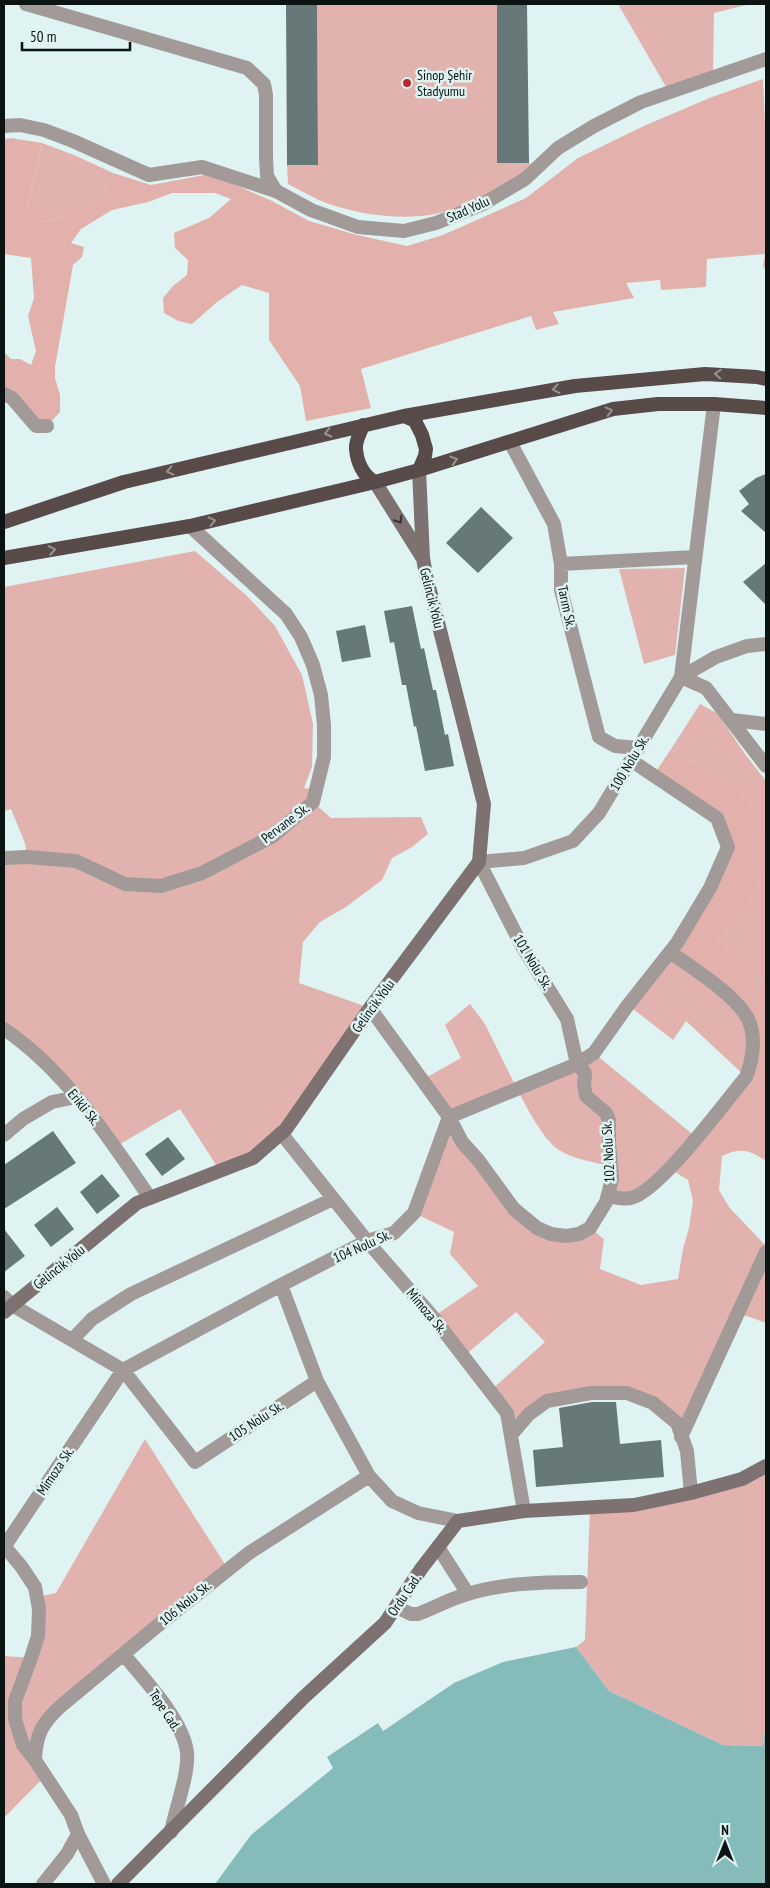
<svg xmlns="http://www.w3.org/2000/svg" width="770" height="1888" font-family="'PT Sans Narrow',sans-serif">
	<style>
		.green { fill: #e2b3ae; fill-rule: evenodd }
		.forest { fill: #e2b1ac }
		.water { fill: #85bcba }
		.building { fill: #667877 }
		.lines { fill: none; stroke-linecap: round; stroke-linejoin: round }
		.minor { stroke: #a29a99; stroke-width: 14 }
		.tertiary { stroke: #a29a99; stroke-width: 14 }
		.secondary { stroke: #7d7271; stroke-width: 14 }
		.trunk { stroke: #584a48; stroke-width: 14 }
		.oneway { stroke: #959694 }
		.oneway2 { stroke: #343434 }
		.poi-dot { fill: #ba2a2d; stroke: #dff3f2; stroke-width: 2 }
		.labels { text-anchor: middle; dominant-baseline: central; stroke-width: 5; stroke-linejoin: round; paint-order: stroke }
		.poi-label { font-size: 14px; fill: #0c1313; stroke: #dff3f2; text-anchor: start }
		.street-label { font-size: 14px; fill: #0c1313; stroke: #dff3f2 }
	</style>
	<rect width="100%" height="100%" fill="#dff3f2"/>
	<path class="green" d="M317,4h180v159h33l-1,9c-28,16 -62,36 -94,42 -35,7 -83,0 -116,-14 -11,-5 -21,-11 -31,-16l-1,-19 31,-1z
		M618,4h132l-36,9 -1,59 -44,20z
		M42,143l32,12 39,18c-9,32 -50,50 -81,49l-5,-12z
		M195,551l51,44 29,31 27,49 11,49 -1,43 -8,21 12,2 -3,12 18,16 90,-1 7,17 -16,13 -20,11 -10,22 -36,27 -26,15 -17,20 -4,41 71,25 -84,121 -33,29 -33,13 -40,-62 -65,38 -38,-50 -73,-68v-171l23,-2 -2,-13 -14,-34 -7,2v-224z
		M685,568l-10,87 -31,9 -25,-95z
		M700,704l17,9 28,41 21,27v207l-48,-47 12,-14v-143l-59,-35z
		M670,952l77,66 -1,59 -60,-56 -13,19 -45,-35z
		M470,1004l15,20 32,65 77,-36 102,84 26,19 -3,34 10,17 37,39v77l-28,-10 -57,124 -5,-14 -49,-30 -80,8 -36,34 -21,-44 55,-49 -29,-30 -53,45 -30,-40 45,-31 -28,-32 4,-22 -40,-19 35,-96 -27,-37 39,-22 -16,-33zM517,1089c9,17 26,51 42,61 14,9 37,13 53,16l-4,30 24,2 38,-29 18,11 5,21 -4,27 -6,21 -5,30 -37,6 -41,-16 4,-30 -14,-11 -39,6 -59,-54 -43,-63z
		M145,1439l83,130 -166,136 -27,40 10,31 -41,42v-162l27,2 6,-61 19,-4z
		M766,1466v256l-3,24 -40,-1 -114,-54 -33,-44 9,-7 5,-132 44,-3z"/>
	<path class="forest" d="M763,79l3,68v123l-3,-4 2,-12 -58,5 -1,28 -45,3 -1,-10 -34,3 8,15 -81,14 6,12 -23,6 -5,-14 -170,53 10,39 -65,13 -6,-35 -31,-46v-47l-27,-8 -25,17 -25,22 -14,-3 -14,-8 -1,-15 10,-12 14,-11 1,-15 -13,-12 -1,-15 35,-15 22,-19 -16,-6h-43l-24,9 -36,8 -31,19 -10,14 13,4 -2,10 -9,8 -18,102v11l5,17v17l-13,14 -43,-32v-42l7,7h9l11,6 5,-14 -8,-35 6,-18 -3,-40 -27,-4v-115l7,-1 31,5 -15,66 5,13c31,1 72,-17 81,-49l38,12 59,-11 62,27 37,20 48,14 50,11 36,-11 83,-37 52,-40 68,-33 66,-28z
		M671,749l59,35 24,28 12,22v24l-12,30 -24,39 -12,14 48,47v173c-16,-11 -26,-14 -44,-5l-26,-19 50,-60 1,-59 -77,-66 58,-105 -11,-29 -64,-42z"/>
	<path class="water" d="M576,1647l33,44 114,54 40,1 3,-24v162h-551l36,-49 82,-67 -6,-11 51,-34 5,8 71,-48 49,-21z"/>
	<path class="building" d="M286,4h31l1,161h-31z
		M497,4h30l2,159h-32z
		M766,474v59l-25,-22 8,-7 -10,-13 17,-13z
		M481,507l32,31 -35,35 -32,-30z
		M766,563v42l-23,-23z
		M412,606l9,43 3,-1 9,42h3l9,45 3,-1 6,32 -29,5 -9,-45 -2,1 -8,-42h-4l-8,-43 -4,1 -6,-32z
		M365,625l6,32 -29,5 -6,-31z
		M53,1131l23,32 -72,46v-44z
		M168,1137l17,22 -23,17 -17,-22z
		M102,1174l18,22 -23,18 -17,-22z
		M57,1207l17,22 -23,18 -17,-22z
		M4,1229l21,27 -21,16z
		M592,1402h24l4,42 41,-4 3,37 -128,10 -3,-37 30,-3 -4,-39z"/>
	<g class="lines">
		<path class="minor" d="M4,126l16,-1 24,5 29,11 76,34 53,-8 74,24
			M4,394l8,4 24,28h11
			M510,442l44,82 7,40v26l38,147 16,9 24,2
			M561,564l134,-7
			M681,677l33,-273
			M732,720l34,4
			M4,858l23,-1 49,4 49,23 36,2 41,-13 71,-37 40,-34 11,-45v-32l-3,-30 -8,-30 -12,-28 -15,-23 -96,-88
			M370,1008l79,109 13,25 17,19 35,48 23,19 14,6 15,2 13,-2 11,-6 16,-26 6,-23 -3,-36v-23l-3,-7 -20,-17 -2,-10 1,-13 -8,-9 -10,-45 -45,-73 -43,-84
			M4,1029c61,41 105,109 146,169
			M449,1117l128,-53 17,-11 34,-48 49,-62 33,-55 18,-41 -11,-29 -85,-57
			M281,1133l86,108 66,76 74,96 17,98
			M4,1135l19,-16 29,-17 25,-5
			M608,1196c7,1 16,4 23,2 28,-6 94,-96 115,-121 7,-18 11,-42 1,-60 -14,-24 -54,-48 -77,-65
			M281,1285l36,96 52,95 23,25 26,12 40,8
			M4,1297l8,8 111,65 72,92 122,-81
			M72,1340l20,-21 39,-25 202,-95
			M511,1435l18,-21 18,-13 44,-8h36l26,10 24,20 10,28 4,42
			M681,1437l85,-185
			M4,1546l17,20 14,21 4,22 -1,27 -7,22 -16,43v18l8,26 12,15 36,55 7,19 26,50
			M4,1547l119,-177 158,-85 86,-44 27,-8 20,-20 35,-96
			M438,1547l30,47
			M396,1607l15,7h7c14,-5 28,-13 43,-18 38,-13 81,-14 120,-14
			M124,1655c20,24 60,66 63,98 2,21 -12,57 -16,79
			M35,1760c1,-27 8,-38 27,-55l94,-78 93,-74 120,-77
			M43,1884l24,-30 11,-20"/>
		<path class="tertiary" d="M26,4l221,64 17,16 2,11v63l1,18 9,15 35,19 47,17 46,4 32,-8 47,-19 42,-25 33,-31 36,-22 47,-24 125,-43
			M681,677l25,11 60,78
			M479,862l45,-4 49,-17 26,-28 82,-136 35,-20 31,-11 19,-2"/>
		<path class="secondary" d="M375,482l47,75
			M4,1312l133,-109 116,-45 33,-29 84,-121 109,-146 5,-58 -58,-229 -3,-17 -4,-88
			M118,1884l185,-186 82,-75 36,-54 37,-48 66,-10 110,-6 57,-12 51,-14 24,-13"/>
		<path class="trunk" d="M404,416l11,5 7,14 4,14 -1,7 -6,14
			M363,425c-2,7 -8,16 -7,24 1,13 7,27 19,33
			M4,522l120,-40 280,-66 171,-30 130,-12 52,3 9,2
			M4,558l186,-32 185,-44 44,-12 194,-61 45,-5h56l52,4"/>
	</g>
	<defs><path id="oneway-chevron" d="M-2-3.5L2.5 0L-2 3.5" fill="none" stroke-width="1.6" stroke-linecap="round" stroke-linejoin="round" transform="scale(1.25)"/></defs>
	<g class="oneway">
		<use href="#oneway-chevron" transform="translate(718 374) rotate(-177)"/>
		<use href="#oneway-chevron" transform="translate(556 389) rotate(170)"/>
		<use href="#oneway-chevron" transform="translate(609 411) rotate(-15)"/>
		<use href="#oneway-chevron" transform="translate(328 433) rotate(166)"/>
		<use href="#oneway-chevron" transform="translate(454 460) rotate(-17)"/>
		<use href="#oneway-chevron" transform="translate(170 471) rotate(167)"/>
		<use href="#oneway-chevron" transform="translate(212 521) rotate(-13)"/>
		<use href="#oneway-chevron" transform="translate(52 550) rotate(-10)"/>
	</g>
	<use class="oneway2" href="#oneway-chevron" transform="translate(399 520) rotate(58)"/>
	<circle class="poi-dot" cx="407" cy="83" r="5"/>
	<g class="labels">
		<g class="poi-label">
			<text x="417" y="75">Sinop Şehir<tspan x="417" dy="16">Stadyumu</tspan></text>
		</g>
		<g class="street-label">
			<text transform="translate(468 209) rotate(-24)">Stad Yolu</text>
			<text transform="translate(432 598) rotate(76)">Gelincik Yolu</text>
			<text transform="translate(567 607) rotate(78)">Tarım Sk.</text>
			<text transform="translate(629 763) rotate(-59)">100 Nolu Sk.</text>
			<text transform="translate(285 823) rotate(-37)">Pervane Sk.</text>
			<text transform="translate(533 962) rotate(59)">101 Nolu Sk.</text>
			<text transform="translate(373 1006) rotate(-54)">Gelincik Yolu</text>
			<text transform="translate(84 1107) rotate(51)">Erikli Sk.</text>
			<text transform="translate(608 1152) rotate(-93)">102 Nolu Sk.</text>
			<text transform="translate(362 1246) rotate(-24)">104 Nolu Sk.</text>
			<text transform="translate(59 1267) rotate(-39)">Gelincik Yolu</text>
			<text transform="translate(427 1311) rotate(50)">Mimoza Sk.</text>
			<text transform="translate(256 1421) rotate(-33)">105 Nolu Sk.</text>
			<text transform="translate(55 1471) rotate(-56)">Mimoza Sk.</text>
			<text transform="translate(404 1595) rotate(-56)">Ordu Cad.</text>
			<text transform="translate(185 1603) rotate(-39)">106 Nolu Sk.</text>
			<text transform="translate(165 1710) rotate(57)">Tepe Cad.</text>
		</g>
	</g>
	<rect width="770" height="1888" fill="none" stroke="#0c1313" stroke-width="10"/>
	<g transform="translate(725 1843)" stroke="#dff3f2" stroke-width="4" paint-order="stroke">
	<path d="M0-4L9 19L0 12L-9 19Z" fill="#0c1313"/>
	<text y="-8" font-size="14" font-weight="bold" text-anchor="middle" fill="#0c1313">N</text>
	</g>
	<path d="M22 42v8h108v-8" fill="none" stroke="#0c1313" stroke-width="2.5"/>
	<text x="30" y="42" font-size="15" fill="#0c1313" stroke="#dff3f2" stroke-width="4" paint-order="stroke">50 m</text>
</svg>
